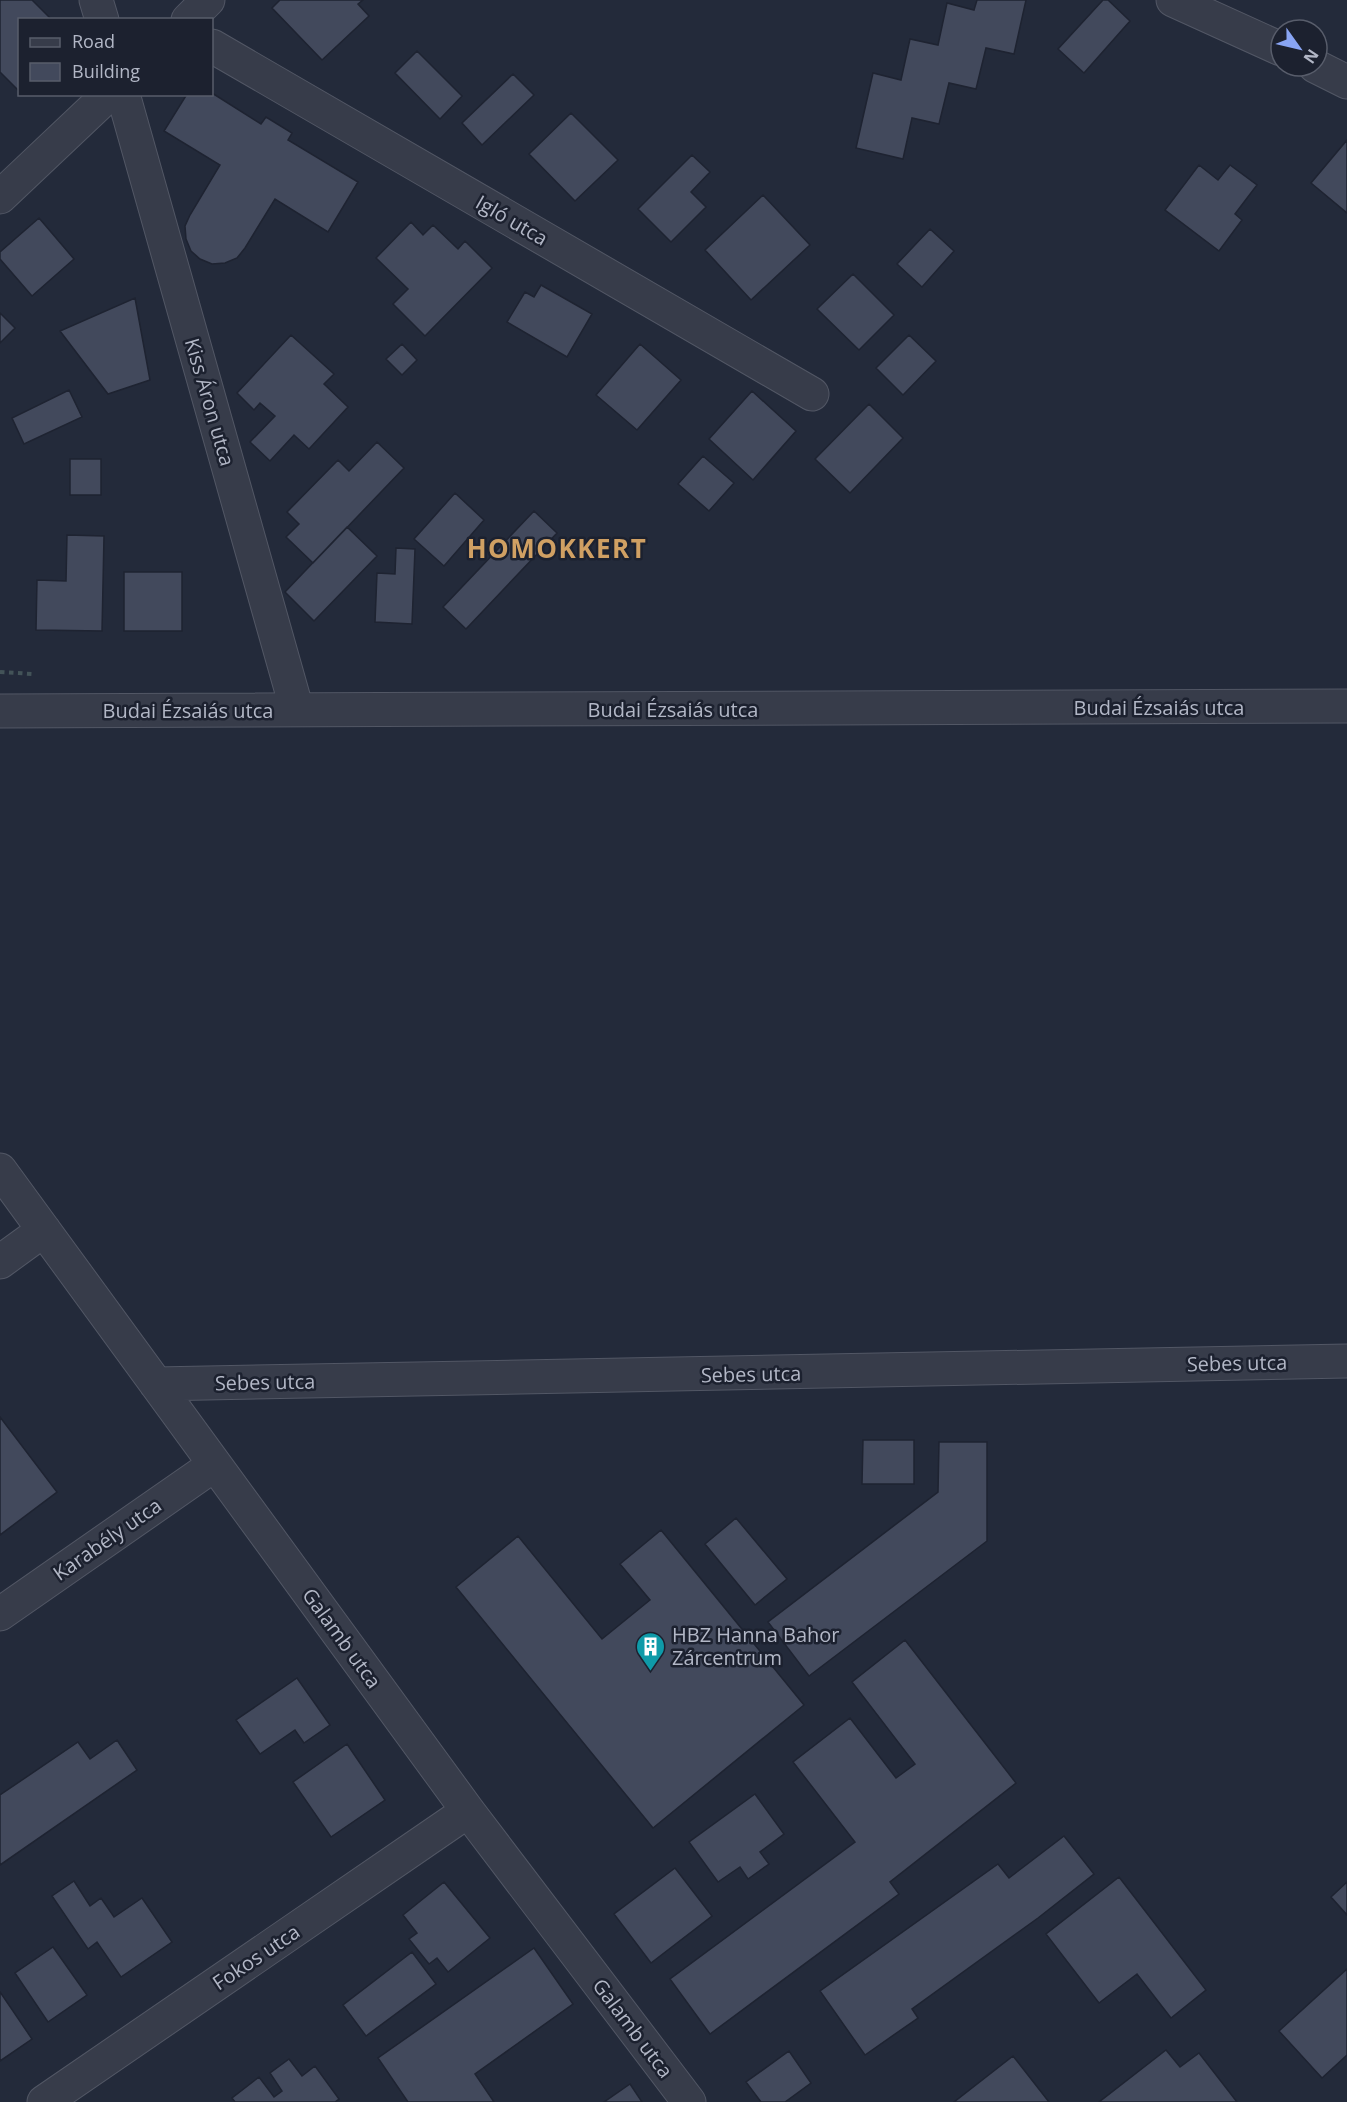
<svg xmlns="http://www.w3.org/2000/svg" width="1347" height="2102" font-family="'Open Sans',sans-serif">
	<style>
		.building { fill: #42495c; stroke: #1e2331; stroke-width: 1.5 }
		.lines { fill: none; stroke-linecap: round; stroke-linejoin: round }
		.minor-casing { stroke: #525765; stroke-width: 35 }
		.path { stroke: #435358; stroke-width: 4; stroke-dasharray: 4.5 4.5; stroke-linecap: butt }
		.minor { stroke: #373c4a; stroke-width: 33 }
		.labels { text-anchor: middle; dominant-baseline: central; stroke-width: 5; stroke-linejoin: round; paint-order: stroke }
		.street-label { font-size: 20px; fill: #b2b7c6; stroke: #1c212f }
		.poi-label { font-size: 20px; fill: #b2b7c6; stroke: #1c212f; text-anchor: start }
		.district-label { font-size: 26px; font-weight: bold; letter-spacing: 1.5px; fill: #d0a063; stroke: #1c212f }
	</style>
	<rect width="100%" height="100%" fill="#232a3a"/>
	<path class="building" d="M0,0h32l20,20h-32v69l-2,1 -18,-18z
		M280,0h83l-5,4 11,12 -47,44 -50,-52z
		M977,0h49l-12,54 -28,-6 -10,41 -27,-6 -10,41 -27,-6 -9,41 -47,-11 17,-75 28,7 9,-41 28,6 9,-42 27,7z
		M1103,0h5l22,21 -46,52 -26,-24z
		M417,51l45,45 -22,23 -45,-46z
		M513,74l21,21 -52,50 -20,-22z
		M212,93l49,31 5,-7 26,16 -4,7 70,42 -30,50 -53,-33 -30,49 -8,10 -12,5 -13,1 -12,-5 -9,-8 -5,-12 -1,-13 5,-11 30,-50 -56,-34 23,-37z
		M571,113l47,47 -43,41 -46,-47z
		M1347,140v73l-36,-30z
		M692,155l18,17 -19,20 15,15 -35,35 -33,-33z
		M1199,165l19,15 12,-15 27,20 -22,29 7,6 -23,31 -54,-41z
		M763,195l47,50 -59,55 -46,-50z
		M39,218l35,41 -42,37 -32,-37v-7z
		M411,222l12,13 10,-10 25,24 7,-8 27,27 -67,68 -32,-32 15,-15 -32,-31z
		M930,229l24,22 -32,36 -25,-23z
		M853,274l41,41 -35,35 -42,-41z
		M541,285l51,29 -25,43 -60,-35 18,-30 9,5z
		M135,298l15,82 -42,14 -48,-63z
		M0,313l15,15 -15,15z
		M291,335l43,39 -10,10 24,23 -39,42 -15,-14 -24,26 -20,-19 25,-26 -15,-13 -6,7 -17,-17z
		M909,335l27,26 -33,34 -27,-27z
		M402,344l15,16 -15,15 -16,-16z
		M640,344l41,36 -44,50 -41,-35z
		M69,390l13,27 -58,27 -12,-26z
		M752,391l44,40 -43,49 -44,-41z
		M869,404l34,34 -53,55 -35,-34z
		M377,442l27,26 -91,95 -27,-26 13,-13 -12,-12 51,-52 11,11z
		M703,456l31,27 -25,28 -31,-27z
		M70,459h31v36h-31z
		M455,493l29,27 -40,46 -30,-27z
		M534,511l23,22 -91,96 -23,-22z
		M347,527l30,29 -63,65 -29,-29z
		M67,535l37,1 -2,95 -66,-1 1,-50 29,1z
		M396,548l19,1 -3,75 -37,-2 2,-49 18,1z
		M124,572h58v59h-58z
		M0,1417l57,75 -57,43z
		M863,1440h51v44h-52z
		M939,1442h48v99l-178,135 -41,-54 170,-130z
		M736,1518l51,61 -32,26 -50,-61z
		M661,1530l143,175 -151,123 -197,-241 62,-51 84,103 48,-39 -30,-36z
		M905,1640l111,143 -126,99 9,12 -189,140 -40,-55 185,-137 -62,-80 57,-44 46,60 19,-14 -63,-82z
		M297,1678l33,47 -26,18 -9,-13 -35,24 -24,-34z
		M117,1740l20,30 -137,95v-70l78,-53 12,17z
		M347,1744l38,56 -54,37 -38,-55z
		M755,1794l29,40 -24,18 9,12 -21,15 -8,-12 -22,15 -29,-40z
		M1064,1836l30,38 -56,44 -126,91 6,9 -53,37 -45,-64 178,-127 11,14z
		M675,1868l37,48 -61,47 -37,-49z
		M1119,1877l87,113 -35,28 -34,-44 -38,29 -53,-69z
		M74,1881l16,25 11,-8 13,19 28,-19 30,44 -51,35 -24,-35 -9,7 -36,-53z
		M444,1882l46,56 -42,34 -11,-14 -8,6 -20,-25 8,-6 -14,-18z
		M1347,1882v33l-16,-18z
		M53,1947l34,48 -39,27 -33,-49z
		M534,1948l39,56 -98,70 19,28h-86l-30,-44z
		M412,1952l24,32 -70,52 -23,-31z
		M1347,1969v86l-25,23 -43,-47z
		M0,1992l32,47 -32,22z
		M1166,2050l14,17 19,-14 38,49h-138z
		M789,2051l22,32 -26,19h-24l-15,-20z
		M1013,2056l36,46h-95z
		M289,2059l13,17 13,-10 24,33 -4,3h-100l-3,-4 27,-21 15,20 8,-6 -12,-18z
		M630,2084l12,18h-38z"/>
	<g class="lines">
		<defs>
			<path id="minor" d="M96,0l6,20
				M1173,0l108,49
				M188,20l20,-20
				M212,46l600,348
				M1315,66l32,16
				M123,94l174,616
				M0,197l109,-103
				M0,711l1347,-5
				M0,1170l468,641 221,291
				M0,1262l44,-32
				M156,1384l1191,-23
				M0,1614l214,-149
				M44,2102l424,-291"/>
		</defs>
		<use href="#minor" class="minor-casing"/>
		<path class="path" d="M0,672l33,2"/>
		<use href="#minor" class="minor"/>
	</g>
	<defs>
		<symbol id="building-pin" viewBox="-11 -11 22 30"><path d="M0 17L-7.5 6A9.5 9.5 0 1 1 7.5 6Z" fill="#0f9aa8" stroke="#1c212f"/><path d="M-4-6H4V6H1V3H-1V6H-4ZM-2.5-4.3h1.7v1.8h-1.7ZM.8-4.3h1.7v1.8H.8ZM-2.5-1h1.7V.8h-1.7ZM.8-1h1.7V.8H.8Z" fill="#fff"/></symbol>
	</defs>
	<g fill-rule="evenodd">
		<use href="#building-pin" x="634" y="1630" width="33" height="45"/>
	</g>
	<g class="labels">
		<g class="street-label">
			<text transform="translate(512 220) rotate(30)">Igló utca</text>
			<text transform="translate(210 402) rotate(74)">Kiss Áron utca</text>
			<text x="1159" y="707">Budai Ézsaiás utca</text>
			<text x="673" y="709">Budai Ézsaiás utca</text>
			<text x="188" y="710">Budai Ézsaiás utca</text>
			<text transform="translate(1237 1363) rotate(-1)">Sebes utca</text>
			<text transform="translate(751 1374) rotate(-1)">Sebes utca</text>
			<text transform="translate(265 1382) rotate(-1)">Sebes utca</text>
			<text transform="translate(107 1539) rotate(-35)">Karabély utca</text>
			<text transform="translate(342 1638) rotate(54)">Galamb utca</text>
			<text transform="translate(256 1957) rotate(-34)">Fokos utca</text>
			<text transform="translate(633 2028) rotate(53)">Galamb utca</text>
		</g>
		<g class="poi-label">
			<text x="672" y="1634">HBZ Hanna Bahor<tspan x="672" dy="23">Zárcentrum</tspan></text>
		</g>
		<g class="district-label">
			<text x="557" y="548">HOMOKKERT</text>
		</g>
	</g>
	<rect x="18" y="18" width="195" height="78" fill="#1c212f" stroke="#585d6b" stroke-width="1.5"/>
	<rect x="30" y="38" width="30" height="9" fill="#373c4a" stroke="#585d6b" stroke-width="1.5"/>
	<text x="72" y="48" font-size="18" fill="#b2b7c6">Road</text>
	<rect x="30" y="63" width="30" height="18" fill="#42495c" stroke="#585d6b" stroke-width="1.5"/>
	<text x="72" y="78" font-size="18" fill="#b2b7c6">Building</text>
	<g transform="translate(1299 48) rotate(124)"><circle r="28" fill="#1c212f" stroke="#585d6b" stroke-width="1.5"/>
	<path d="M0-4.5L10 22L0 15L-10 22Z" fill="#89a5f4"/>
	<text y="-9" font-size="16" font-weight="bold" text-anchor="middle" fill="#b2b7c6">N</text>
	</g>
</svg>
